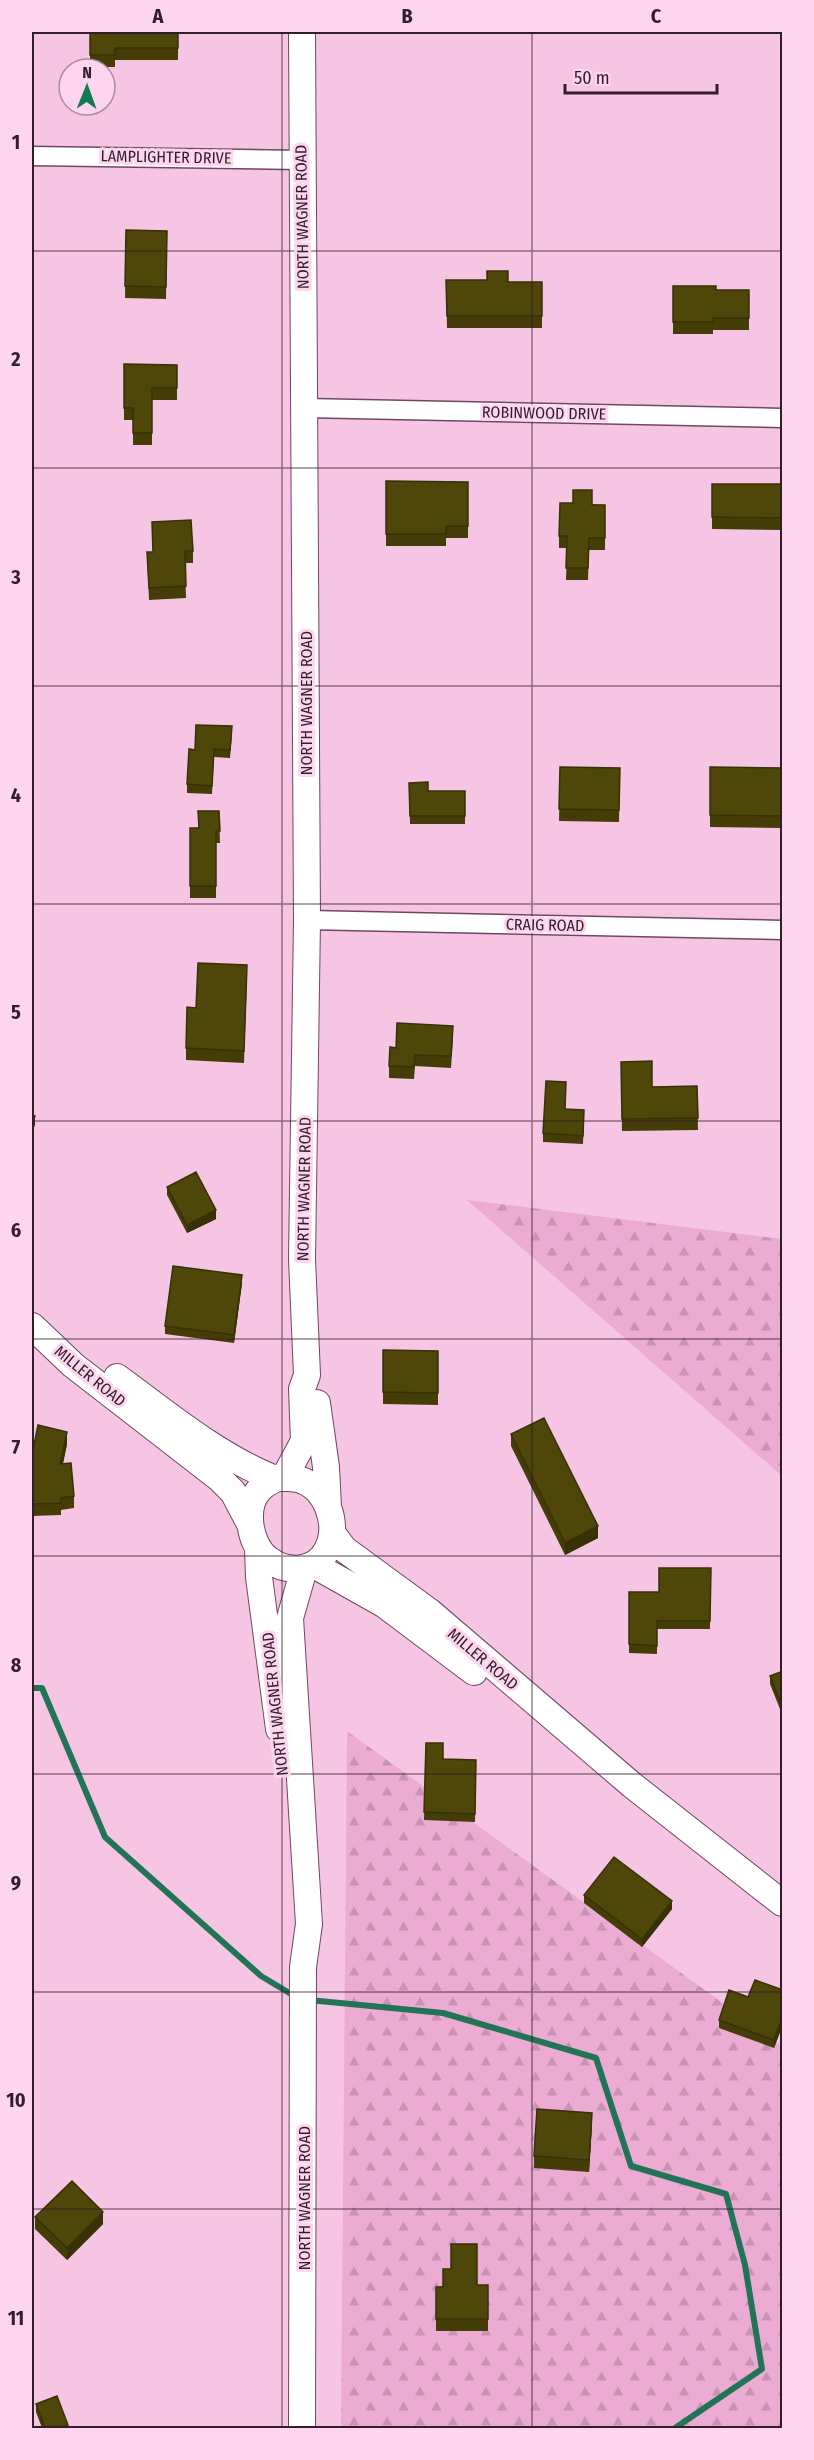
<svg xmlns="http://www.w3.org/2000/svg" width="814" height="2460" font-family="'Fira Sans Condensed',sans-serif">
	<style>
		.forest { fill: url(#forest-firs) }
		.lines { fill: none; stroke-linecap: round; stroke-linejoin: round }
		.stream { stroke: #217456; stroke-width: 6 }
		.street-casing { stroke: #704762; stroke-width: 21 }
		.secondary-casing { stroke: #704762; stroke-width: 28 }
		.street { stroke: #fff; stroke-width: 18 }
		.secondary { stroke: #fff; stroke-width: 26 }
		.wall { fill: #443d08 }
		.shaded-wall { fill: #373206 }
		.building { fill: #4f4709; stroke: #373206; stroke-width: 1.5 }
		.grid { fill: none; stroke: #311e2a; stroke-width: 1.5; stroke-opacity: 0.55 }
		.labels { text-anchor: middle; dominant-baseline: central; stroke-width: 6; stroke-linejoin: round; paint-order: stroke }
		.street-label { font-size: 16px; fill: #311e2a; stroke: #fed5ee }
		.neatline { fill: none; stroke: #311e2a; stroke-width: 2 }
		.grid-label { font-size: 20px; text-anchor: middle; font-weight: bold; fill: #311e2a }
	</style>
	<defs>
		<pattern id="forest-firs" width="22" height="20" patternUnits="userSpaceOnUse" patternTransform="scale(1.5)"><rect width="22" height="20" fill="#ebabd3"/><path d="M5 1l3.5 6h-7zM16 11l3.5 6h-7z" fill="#ca93b5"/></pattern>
	</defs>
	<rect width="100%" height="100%" fill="#f6c5e4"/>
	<path class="forest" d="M467,1200l315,39v237z
		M347,1731l435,315v382h-441z"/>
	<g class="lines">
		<path class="stream" d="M32,1688h10l63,149 156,139 35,21
			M309,2000l134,13 153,45 35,108 95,28 19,71 17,104 -87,59"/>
		<defs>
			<path id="street" d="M32,156l269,4
				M305,408l477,10
				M307,920l475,10"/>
			<path id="secondary" d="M32,1326l41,39 147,114 13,13 17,32
				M117,1377c51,37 99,78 158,102
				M317,1403l9,64 2,40
				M280,1477c5,1 12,1 18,2 29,8 42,46 29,71 -11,22 -40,24 -59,9 -19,-14 -25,-53 -8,-70 6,-6 12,-9 20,-12z
				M284,1478l20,-37 -2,-52 5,-14 -5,-116 5,-339 -5,-888
				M333,1534l11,15 86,63 202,173 150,118
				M258,1548l1,29 20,152
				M314,1565l71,40 89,67
				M302,2428l1,-461 6,-43 -19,-306 14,-49"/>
		</defs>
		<use href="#street" class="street-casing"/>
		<use href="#secondary" class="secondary-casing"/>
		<use href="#street" class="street"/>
		<use href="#secondary" class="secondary"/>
	</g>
	<path class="wall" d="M90,32h88v28h-63v7h-25z
		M126,230l41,1 -1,68 -41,-1z
		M446,280l62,2h34v46h-95z
		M673,286l43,4h33v40h-36v4h-40z
		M124,364l53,1v35h-25v45h-19v-25h-9z
		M386,481l82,1v56h-22v8h-60z
		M712,484h71v46l-71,-1z
		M573,503l32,2v45h-16l-1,30h-22l1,-32h-8v-12z
		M152,522l41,29v12h-8l1,35 -37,2 -2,-48h6z
		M232,734l-2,24 -16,-1 -2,37 -25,-1v-9l8,-34z
		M560,767l60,1 -1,54 -60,-1z
		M710,767l73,1v60l-73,-1z
		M409,783l19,8h37v33h-55z
		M219,811l1,32h-4v55h-26v-70h8z
		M247,977l-3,86 -58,-3v-12l10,-40z
		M453,1038l-2,30 -36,-2 -1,13 -25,-1v-12l7,-18z
		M621,1062l31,25 45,-1 1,44 -76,1z
		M566,1090l-1,19 19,9 -1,26 -40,-2v-9z
		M167,1187l49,32 -29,14 -20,-38z
		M242,1283l-8,60 -69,-9v-8z
		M383,1350l55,1v54l-55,-1z
		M511,1434l87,104 -33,17 -54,-109z
		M67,1444l-4,20 11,32v12l-13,2v5l-29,1v-61z
		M711,1568l-1,61h-53v25l-28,-1v-61h30z
		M783,1671v37l-3,1 -10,-25v-8z
		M426,1743l17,16 33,1 -1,62 -51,-2z
		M584,1895l88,14 -30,38 -58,-44z
		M783,1990v34l-9,24 -55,-20v-8l29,-23z
		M592,2125l-3,47 -55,-4v-12z
		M35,2217l68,7 -36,36 -32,-31z
		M477,2285h11v46h-52v-44z
		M36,2404l32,24h-26l-6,-16z"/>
	<path class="shaded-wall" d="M35,1116v9l-3,8v-9z
		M216,1210v9l-29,14v-8z
		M242,1275v8l-8,60v-8z
		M67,1432v12l-7,32v-12z
		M598,1526v12l-33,17v-12z
		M783,1700v8l-3,1v-8z
		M672,1901v8l-30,38v-8z
		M783,2015v9l-9,24v-8z
		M592,2113v12l-3,47v-12z
		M103,2212v12l-36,36v-12z"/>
	<path class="building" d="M90,32h88v16h-63v7h-25z
		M126,230l41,1 -1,56 -41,-1z
		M487,271h21v11h34v34h-95l-1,-36h41z
		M673,286h43v4h33v28h-36v4h-40z
		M124,364l53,1v23h-25v45h-19v-25h-9z
		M386,481l82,1v44h-22v8h-60z
		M712,484h71v34l-71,-1z
		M573,490h19v15h13v33h-16l-1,30h-22l1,-32h-8l1,-33h13z
		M191,520l2,31h-8l1,35 -37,2 -2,-36h6l-1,-30z
		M196,725l36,1 -2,24 -16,-1 -2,37 -25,-2 2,-35 6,1z
		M560,767l60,1 -1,42 -60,-1z
		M710,767l73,1v48l-73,-1z
		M428,782v9h37v25h-55l-1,-33z
		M198,811h21l1,20h-4v55h-26v-58h9z
		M198,963l49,2 -3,86 -58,-3 1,-41 9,1z
		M397,1023l56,3 -2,30 -36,-1 -1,12 -25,-1 1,-19 6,1z
		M652,1061v26l45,-1 1,32 -76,1 -1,-57z
		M546,1081l20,1 -1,27 19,1 -1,26 -40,-3z
		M32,1115l3,1 -3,8z
		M196,1172l20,38 -29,15 -20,-38z
		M173,1266l69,9 -8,60 -69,-9z
		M383,1350l55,1v42l-55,-1z
		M544,1418l54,108 -33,17 -54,-109z
		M38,1425l29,7 -7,32 11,-1 3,33 -13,2v5l-29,1v-49z
		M659,1568h52l-1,53h-53v25l-28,-2v-52h30z
		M783,1671v29l-3,1 -10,-25z
		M426,1743h17v16l33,1 -1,54 -51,-2z
		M614,1857l58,44 -30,38 -58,-44z
		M755,1980l28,10v25l-9,25 -55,-20 10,-30 19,7z
		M537,2109l55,4 -3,47 -55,-4z
		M72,2181l31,31 -36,36 -32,-31z
		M451,2244h26v41h11v34h-52v-32h7v-18h8z
		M57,2396l11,29 -8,3h-15l-9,-24z"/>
	<path class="grid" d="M282,32v2396M532,32v2396M32,251h750M32,468h750M32,686h750M32,904h750M32,1121h750M32,1339h750M32,1556h750M32,1774h750M32,1992h750M32,2209h750"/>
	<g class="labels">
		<g class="street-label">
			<text transform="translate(166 157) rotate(1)">LAMPLIGHTER DRIVE</text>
			<text transform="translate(302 217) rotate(-91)">NORTH WAGNER ROAD</text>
			<text transform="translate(544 413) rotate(1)">ROBINWOOD DRIVE</text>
			<text transform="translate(306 703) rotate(-90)">NORTH WAGNER ROAD</text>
			<text transform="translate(545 925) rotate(1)">CRAIG ROAD</text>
			<text transform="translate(304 1189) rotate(-89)">NORTH WAGNER ROAD</text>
			<text transform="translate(90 1376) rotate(39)">MILLER ROAD</text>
			<text transform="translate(483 1659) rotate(40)">MILLER ROAD</text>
			<text transform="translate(275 1704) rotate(-96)">NORTH WAGNER ROAD</text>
			<text transform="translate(304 2198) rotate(-90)">NORTH WAGNER ROAD</text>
		</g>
	</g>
	<rect width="814" height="2460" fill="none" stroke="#fed5ee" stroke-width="66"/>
	<g transform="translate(87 87) rotate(1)"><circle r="28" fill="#fed5ee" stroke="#ac8ca0" stroke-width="1.5"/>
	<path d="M0-4.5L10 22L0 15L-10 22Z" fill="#157a53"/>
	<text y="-9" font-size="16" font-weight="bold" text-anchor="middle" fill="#311e2a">N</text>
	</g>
	<path d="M565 84v9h152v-9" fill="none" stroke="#311e2a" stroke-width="3"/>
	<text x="574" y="84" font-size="18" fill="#311e2a" stroke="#fed5ee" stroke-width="4.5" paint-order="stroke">50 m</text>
	<rect x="33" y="33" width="748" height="2394" class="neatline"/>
	<g class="grid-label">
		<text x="158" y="23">A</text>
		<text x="407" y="23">B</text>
		<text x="656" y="23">C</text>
		<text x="16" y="149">1</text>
		<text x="16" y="366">2</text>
		<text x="16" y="584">3</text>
		<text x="16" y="802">4</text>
		<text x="16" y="1019">5</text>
		<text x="16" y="1237">6</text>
		<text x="16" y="1454">7</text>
		<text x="16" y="1672">8</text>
		<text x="16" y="1890">9</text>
		<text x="16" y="2107">10</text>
		<text x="16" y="2325">11</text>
	</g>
</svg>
